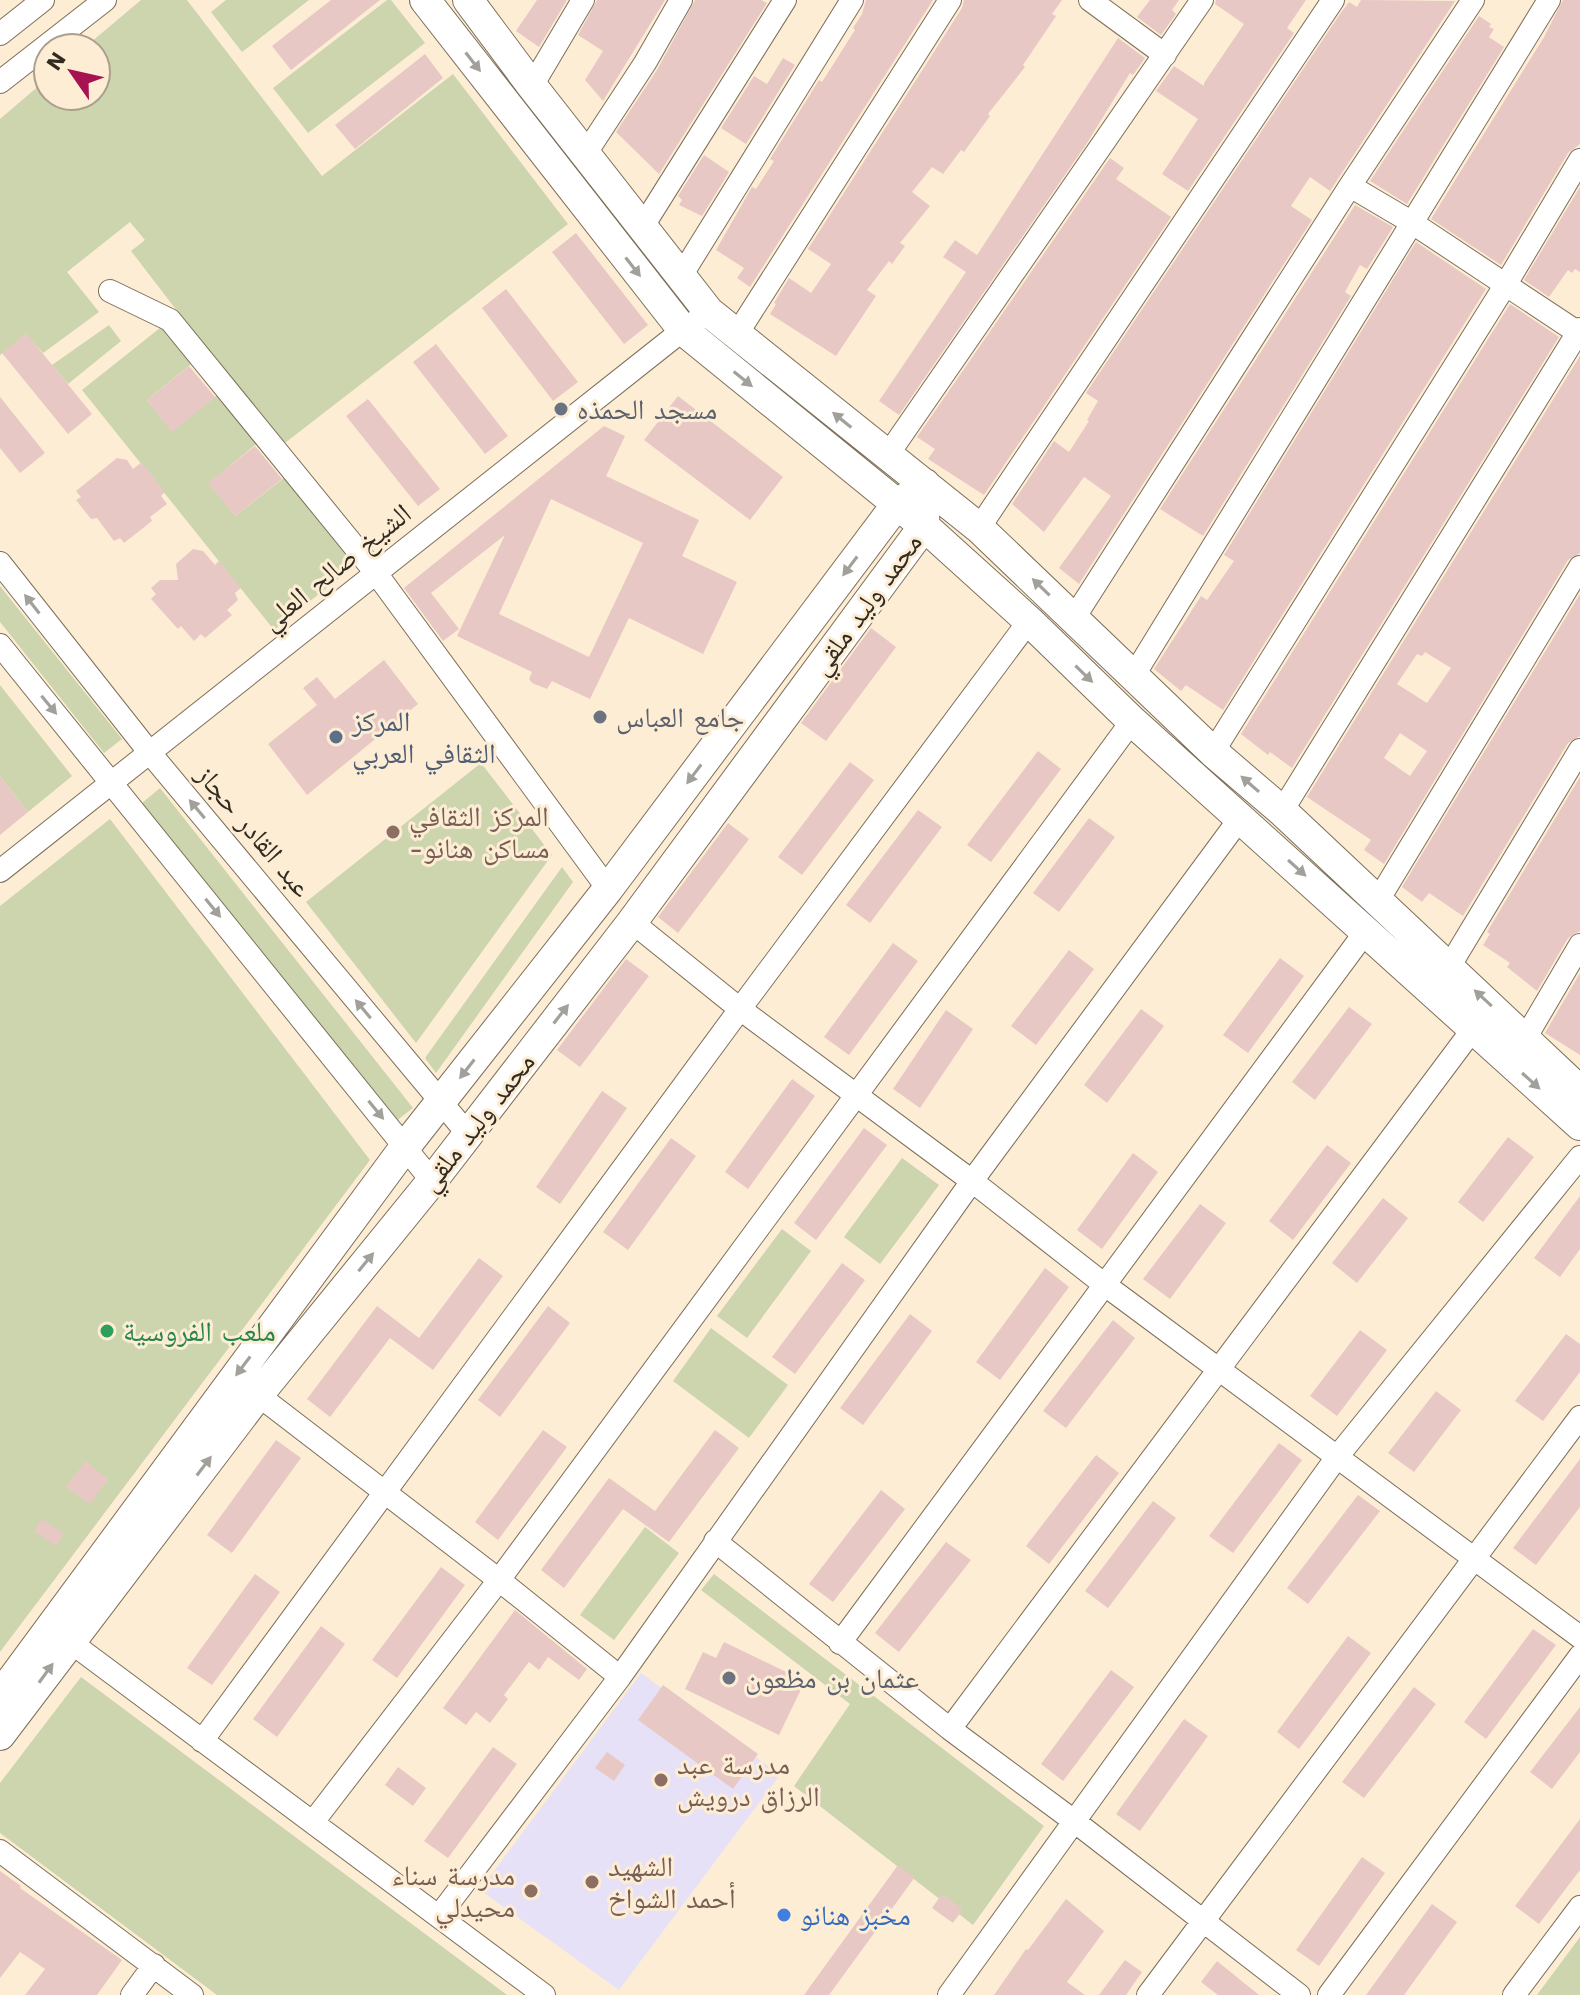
<svg xmlns="http://www.w3.org/2000/svg" width="1580" height="1995" font-family="'Work Sans','Noto Naskh Arabic',sans-serif">
	<style>
		.education { fill: #e7e1f7 }
		.green { fill: #ccd5ad }
		.building { fill: #e8c8c4; fill-rule: evenodd }
		.lines { fill: none; stroke-linecap: round; stroke-linejoin: round }
		.street-casing { stroke: #7d6f59; stroke-width: 24 }
		.secondary-casing { stroke: #7d6f59; stroke-width: 32 }
		.street { stroke: #fff; stroke-width: 22 }
		.secondary { stroke: #fff; stroke-width: 30 }
		.oneway { fill: #a2a09b }
		.worship-dot { fill: #6b7280; stroke: #fdedd4; stroke-width: 3 }
		.service-dot { fill: #5c6f8a; stroke: #fdedd4; stroke-width: 3 }
		.education-dot { fill: #8d6e63; stroke: #fdedd4; stroke-width: 3 }
		.leisure-dot { fill: #2e9e5b; stroke: #fdedd4; stroke-width: 3 }
		.shop-dot { fill: #3f7fe0; stroke: #fdedd4; stroke-width: 3 }
		.labels { text-anchor: middle; dominant-baseline: central; stroke-width: 6; stroke-linejoin: round; paint-order: stroke }
		.worship-label { font-size: 28px; fill: #5b616d; stroke: #fdedd4; text-anchor: start }
		.street-label { font-size: 28px; fill: #312b21; stroke: #fdedd4 }
		.service-label { font-size: 28px; fill: #4e5e75; stroke: #fdedd4; text-anchor: start }
		.education-label { font-size: 28px; fill: #785e54; stroke: #fdedd4; text-anchor: start }
		.leisure-label { font-size: 28px; fill: #27864d; stroke: #fdedd4; text-anchor: start }
		.shop-label { font-size: 28px; fill: #366cbe; stroke: #fdedd4; text-anchor: start }
	</style>
	<rect width="100%" height="100%" fill="#fdedd4"/>
	<path class="education" d="M641,1673l139,102 -161,215 -139,-100z"/>
	<path class="green" d="M141,0h46l135,176 131,-102 115,150 -287,222 -150,-195 14,-11 -15,-18 -63,50 32,40 -56,41 -17,-19 -26,21v-236l48,-41v18h48v-48h-12z
		M226,0h83l-67,52 -31,-40z
		M387,0h4l34,43 -117,90 -35,-45z
		M170,320l26,40 -49,40 25,31 49,-39 39,49 -51,42 26,33 54,-42 70,88 -85,68 -192,-240z
		M109,325l12,16 -53,43 -16,-19z
		M0,586l122,153 -18,14 -104,-131z
		M0,685l72,91 -44,36 -28,-36z
		M481,763l71,92 -136,188 -110,-141z
		M160,788l253,320 -18,14 -253,-319z
		M110,819l260,341 -370,492v-746z
		M562,867l11,15 -137,191 -11,-15z
		M902,1158l37,27 -59,79 -36,-27z
		M782,1229l29,22 -64,87 -30,-22z
		M711,1328l77,57 -39,53 -76,-57z
		M645,1527l34,26 -65,87 -34,-25z
		M714,1574l330,252 -71,99 -179,-139 56,-82 -149,-114z
		M81,1677l426,318h-290l-217,-162v-50z
		M1580,1937v58h-43z"/>
	<path class="building" d="M331,0h49l-89,70 -19,-24z
		M537,0h30l-28,47 -23,-16z
		M597,0h68l-62,101 -18,-21 18,-29 -25,-16z
		M695,0h66l6,3 -108,171 -43,-42 41,-62z
		M866,0h67l-183,287 -13,-9 7,-10 -28,-18 36,-63 4,2 18,-28 -4,-2 49,-79 3,2 33,-52 -2,-2 9,-14z
		M964,0h98l-10,14 4,2 -33,49 2,2 -37,47 2,2 -26,36 -3,-2 -18,24 -11,-7 -20,25 18,14 -30,37 5,3 -13,18 -3,-3 -22,29 9,6 -40,60 -66,-42 6,-10 -2,-1 15,-25 22,15 20,-29 -23,-15 154,-241z
		M1150,0h29l-7,10 4,4 -15,21 -24,-18z
		M1216,0h90l-19,28 7,5 -106,158 -26,-17 36,-55 -42,-28 18,-25 30,20v-3l40,-59 -29,-20z
		M1361,0l94,1 -125,190 -20,-14 -19,29 21,14 -233,364 -20,-16 52,-72 -27,-19 -40,55 -32,-28 42,-63 15,11 20,-31 -2,-1 11,-19 -12,-8 254,-379 9,-12 8,5z
		M1563,0h17v144l-12,9 -67,112 -70,-46 113,-182z
		M1479,16l12,8 -2,3 5,2 -5,8 15,10 -97,157 -37,-23z
		M1118,38l27,20 -12,17 -3,-2 -43,70 -188,272 -20,-14 87,-129 -23,-15 12,-17 22,15z
		M425,54l18,24 -88,71 -20,-24z
		M783,58l12,7 -49,79 -25,-16 33,-52 13,8z
		M704,155l25,17 -27,44 -23,-11 3,-5 -4,-4z
		M1110,158l14,10 -8,11 55,38 -187,278 -56,-36 7,-10 -18,-12z
		M1580,187v85l-5,-3 -3,4 -4,-3 -19,27 -25,-17z
		M1355,205l38,22 -26,42 -7,-4 -15,27 6,4 -148,240 -43,-27z
		M576,233l72,92 -24,19 -72,-92z
		M1416,242l70,47 -263,421 -37,-25 -5,6 -27,-22 47,-73 6,4 27,-39 -10,-6z
		M506,289l72,93 -25,19 -71,-93z
		M1510,304l49,33 -267,431 -22,-16 -2,3 -27,-21z
		M26,333l66,81 -24,20 -66,-81z
		M436,344l72,92 -23,18 -72,-92z
		M1580,356v197l-12,7 -184,304 -20,-14 7,-10 -64,-43zM1425,652l26,16 -24,35 -30,-19 20,-30 5,2zM1400,733l27,18 -17,25 -26,-18z
		M189,366l26,31 -43,35 -25,-32z
		M678,396l105,81 -33,43 -106,-80z
		M0,397l45,56 -25,20 -20,-25z
		M368,399l72,90 -22,17 -72,-90z
		M604,426l21,10 -19,40 93,44 -17,36 55,26 -34,72 -74,-36 -39,81 -38,-18 -5,8 -15,-6 -3,-4 3,-7 -75,-36 48,-101 -74,58 28,36 -16,12 -39,-53zM551,499l92,44 -54,114 -90,-43z
		M255,446l27,33 -47,37 -27,-33z
		M117,458l10,2 6,9 9,-7 23,30 -4,4 6,8 -17,13 2,4 -28,22 -4,-5 -6,3 -17,-23 -6,1 -15,-19 5,-3 -5,-6z
		M193,549l10,2 12,14 4,-4 22,27 -6,5 3,7 -11,10 5,5 -27,23 -4,-4 -7,7 -13,-15 -3,3 -27,-30 5,-5 -5,-6 9,-8h18l-2,-16z
		M1580,594v142l-12,7 -105,173 -34,-23 -7,9 -20,-15z
		M871,628l25,19 -70,94 -25,-18z
		M384,660l34,44 -111,91 -39,-51 49,-39 -14,-17 14,-11 18,22z
		M1038,751l23,18 -70,93 -24,-17z
		M850,762l24,18 -72,95 -24,-18z
		M0,776l28,36 -28,23z
		M1580,777v154l-12,7 -31,53 -30,-24 3,-4 -27,-18 7,-11 -3,-2z
		M918,810l24,17 -72,96 -24,-18z
		M1089,818l26,19 -56,75 -26,-19z
		M728,823l21,16 -71,94 -20,-16z
		M893,943l25,18 -69,94 -25,-18z
		M1069,950l25,19 -58,76 -25,-19z
		M1280,958l24,18 -56,77 -25,-18z
		M626,959l23,17 -69,91 -23,-17z
		M1580,973v82l-35,-22z
		M1349,1007l23,17 -57,76 -23,-18z
		M1141,1009l23,17 -57,77 -23,-18z
		M946,1010l27,19 -53,79 -27,-19z
		M792,1079l23,17 -67,93 -23,-17z
		M602,1091l25,17 -67,96 -24,-17z
		M864,1128l23,17 -71,95 -22,-17z
		M1508,1137l26,20 -51,65 -25,-20z
		M671,1138l25,18 -68,94 -25,-18z
		M1327,1145l24,18 -58,77 -24,-19z
		M1133,1153l25,19 -56,77 -25,-19z
		M1580,1196v53l-20,28 -26,-19z
		M1383,1198l25,20 -51,65 -25,-20z
		M1200,1204l26,19 -56,76 -27,-20z
		M479,1258l24,18 -70,94 -43,-32 -60,79 -23,-18 70,-93 42,32z
		M842,1263l23,17 -70,94 -23,-17z
		M1045,1268l24,19 -69,93 -24,-18z
		M548,1306l22,17 -70,94 -22,-17z
		M910,1314l22,17 -69,94 -23,-17z
		M1113,1320l22,18 -69,90 -23,-17z
		M1360,1330l27,20 -50,66 -27,-20z
		M1566,1334l14,10v28l-37,49 -28,-20z
		M1436,1391l25,19 -47,62 -26,-19z
		M543,1430l24,17 -69,93 -23,-18z
		M715,1430l24,18 -70,94 -46,-33 -59,79 -23,-18 68,-92 46,33z
		M276,1440l25,18 -69,95 -25,-18z
		M1279,1443l23,17 -69,93 -24,-17z
		M1096,1455l23,18 -70,91 -23,-18z
		M1580,1459v48l-44,58 -23,-17z
		M85,1461l23,18 -18,25 -24,-17z
		M881,1490l24,19 -72,93 -24,-18z
		M1358,1495l22,16 -72,93 -21,-16z
		M1153,1501l23,17 -68,90 -23,-17z
		M42,1519l22,15 -9,12 -21,-15z
		M946,1542l25,18 -72,92 -24,-19z
		M441,1567l24,18 -68,93 -25,-18z
		M255,1574l25,18 -68,93 -25,-17z
		M515,1610l72,59 -8,11 -31,-23 -9,13 -10,-8 -25,33 4,4 -18,24 -14,-11 -10,13 -23,-17z
		M321,1626l24,18 -68,93 -24,-18z
		M1533,1629l23,16 -70,94 -22,-17z
		M1348,1636l23,17 -72,96 -22,-17z
		M724,1642l81,39 -26,54 -94,-46 18,-37 13,6z
		M1111,1670l23,17 -71,94 -22,-17z
		M663,1685l95,69 -25,35 -95,-69z
		M1414,1687l22,17 -72,94 -22,-16z
		M1580,1707v45l-28,37 -22,-17z
		M1184,1719l24,17 -68,95 -24,-17z
		M493,1747l24,17 -69,94 -24,-17z
		M607,1752l18,13 -11,16 -19,-13z
		M398,1767l28,21 -13,18 -28,-21z
		M1580,1819v51l-41,54 -24,-18z
		M1362,1857l23,16 -66,93 -23,-16z
		M898,1865l17,12 -86,118h-25z
		M0,1871l21,15 -1,2 102,72 -25,35h-72l20,-26 -25,-17 -20,26z
		M942,1894l21,15 -10,14 -21,-15z
		M1066,1899l38,32 -37,51 18,13h-91l32,-46 2,1z
		M1432,1904l25,18 -53,73h-38z
		M1125,1960l17,12 -16,23h-27z
		M1217,1961l42,34h-41l-17,-13z"/>
	<g class="lines">
		<defs>
			<path id="street" d="M1090,0l75,55
				M0,34l43,-34
				M0,82l105,-82
				M532,86l51,-86
				M586,153l59,-90 36,-63
				M1350,186l61,36 169,112
				M643,226l142,-226
				M681,276l171,-276
				M110,291l60,29 206,253 232,316
				M737,334l213,-334
				M887,456l315,-456
				M979,528l354,-528
				M0,563l150,190 317,380
				M1074,618l276,-432 123,-186
				M0,645l432,536
				M1134,675l415,-675
				M1213,752l293,-468 74,-124
				M1282,811l298,-482
				M0,871l683,-541 26,-18
				M1377,902l203,-335
				M632,922l108,87 232,172 133,104 475,352
				M1449,967l131,-217
				M1526,1037l54,-92
				M258,1395l241,185 121,97
				M715,1541l235,188 124,92 225,174
				M69,1641l475,354
				M840,1643l526,-712
				M950,1729l523,-700
				M202,1741l538,-732 289,-388
				M313,1822l186,-242 633,-859
				M0,1851l192,144
				M439,1916l181,-239 352,-496 269,-364
				M132,1995l22,-30
				M949,1995l388,-538 243,-300
				M1148,1995l432,-578
				M1329,1995l251,-339
				M1514,1995l66,-88"/>
			<path id="secondary" d="M425,0l258,330 241,196 105,95 103,100 448,404
				M468,0l64,86 177,226 270,216 234,224 69,59 298,280
				M0,1696l405,-549 203,-258 289,-385 15,-10
				M0,1735l258,-340 174,-214 200,-259 292,-396 1,-42"/>
		</defs>
		<use href="#street" class="street-casing"/>
		<use href="#secondary" class="secondary-casing"/>
		<use href="#street" class="street"/>
		<use href="#secondary" class="secondary"/>
	</g>
	<defs><path id="oneway-solid" d="M-6-.8H1V-3.2L6.5 0L1 3.2V.8H-6Z" transform="scale(2)"/></defs>
	<g class="oneway">
		<use href="#oneway-solid" transform="translate(473 62) rotate(52)"/>
		<use href="#oneway-solid" transform="translate(633 267) rotate(52)"/>
		<use href="#oneway-solid" transform="translate(743 379) rotate(39)"/>
		<use href="#oneway-solid" transform="translate(842 420) rotate(-141)"/>
		<use href="#oneway-solid" transform="translate(850 566) rotate(127)"/>
		<use href="#oneway-solid" transform="translate(1041 587) rotate(-136)"/>
		<use href="#oneway-solid" transform="translate(32 604) rotate(-128)"/>
		<use href="#oneway-solid" transform="translate(1084 674) rotate(44)"/>
		<use href="#oneway-solid" transform="translate(49 705) rotate(51)"/>
		<use href="#oneway-solid" transform="translate(694 774) rotate(127)"/>
		<use href="#oneway-solid" transform="translate(1250 784) rotate(-139)"/>
		<use href="#oneway-solid" transform="translate(197 809) rotate(-130)"/>
		<use href="#oneway-solid" transform="translate(1297 868) rotate(42)"/>
		<use href="#oneway-solid" transform="translate(213 908) rotate(51)"/>
		<use href="#oneway-solid" transform="translate(1483 998) rotate(-137)"/>
		<use href="#oneway-solid" transform="translate(363 1009) rotate(-130)"/>
		<use href="#oneway-solid" transform="translate(561 1014) rotate(-52)"/>
		<use href="#oneway-solid" transform="translate(467 1069) rotate(128)"/>
		<use href="#oneway-solid" transform="translate(1531 1081) rotate(42)"/>
		<use href="#oneway-solid" transform="translate(376 1110) rotate(51)"/>
		<use href="#oneway-solid" transform="translate(366 1262) rotate(-51)"/>
		<use href="#oneway-solid" transform="translate(243 1366) rotate(127)"/>
		<use href="#oneway-solid" transform="translate(204 1466) rotate(-53)"/>
		<use href="#oneway-solid" transform="translate(46 1673) rotate(-54)"/>
	</g>
	<g class="worship-dot">
		<circle cx="561" cy="409" r="8"/>
		<circle cx="600" cy="717" r="8"/>
		<circle cx="729" cy="1678" r="8"/>
	</g>
	<circle class="service-dot" cx="336" cy="737" r="8"/>
	<g class="education-dot">
		<circle cx="393" cy="832" r="8"/>
		<circle cx="661" cy="1780" r="8"/>
		<circle cx="592" cy="1882" r="8"/>
		<circle cx="531" cy="1891" r="8"/>
	</g>
	<circle class="leisure-dot" cx="107" cy="1331" r="8"/>
	<circle class="shop-dot" cx="784" cy="1915" r="8"/>
	<g class="labels">
		<g class="worship-label">
			<text x="577" y="409">مسجد الحمذه</text>
			<text x="616" y="717">جامع العباس</text>
			<text x="745" y="1678">عثمان بن مظعون</text>
		</g>
		<g class="street-label">
			<text transform="translate(336 567) rotate(-39)">الشيخ صالح العلي</text>
			<text transform="translate(866 604) rotate(-54)">محمد وليد ملقي</text>
			<text transform="translate(254 831) rotate(50)">عبد القادر حجاز</text>
			<text transform="translate(477 1122) rotate(-52)">محمد وليد ملقي</text>
		</g>
		<g class="service-label">
			<text x="352" y="721">المركز<tspan x="352" dy="32">الثقافي العربي</tspan></text>
		</g>
		<g class="education-label">
			<text x="409" y="816">المركز الثقافي<tspan x="409" dy="32">-مساكن هنانو</tspan></text>
			<text x="677" y="1764">مدرسة عبد<tspan x="677" dy="32">الرزاق درويش</tspan></text>
			<text x="608" y="1866">الشهيد<tspan x="608" dy="32">أحمد الشواخ</tspan></text>
			<text x="515" y="1875" text-anchor="end">مدرسة سناء<tspan x="515" dy="32">محيدلي</tspan></text>
		</g>
		<g class="leisure-label">
			<text x="123" y="1331">ملعب الفروسية</text>
		</g>
		<g class="shop-label">
			<text x="800" y="1915">مخبز هنانو</text>
		</g>
	</g>
	<g transform="translate(72 72) rotate(304)"><circle r="38" fill="#fdedd4" stroke="#ab9f8c" stroke-width="2"/>
	<path d="M0-6L14 30L0 20L-14 30Z" fill="#a61350"/>
	<text y="-12" font-size="22" font-weight="bold" text-anchor="middle" fill="#312b21">N</text>
	</g>
</svg>
